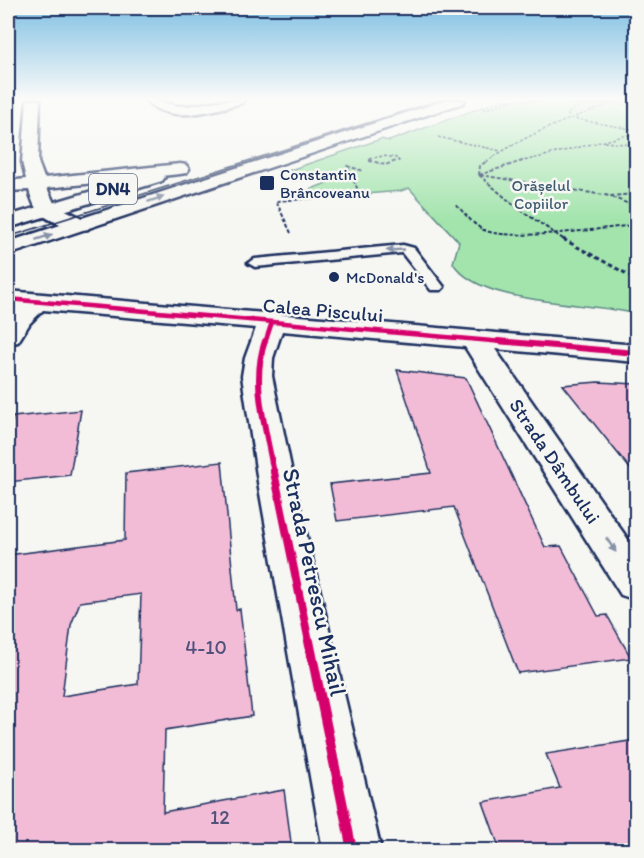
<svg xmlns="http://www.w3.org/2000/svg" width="644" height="858" font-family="Itim,sans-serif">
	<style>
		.green { fill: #a3e4ad; stroke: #5f8a86; stroke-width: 1.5 }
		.building { fill: #f2bcd6; stroke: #1b2f5e; stroke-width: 1.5; fill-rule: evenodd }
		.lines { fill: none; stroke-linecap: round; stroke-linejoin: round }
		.lane-casing { stroke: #1b2f5e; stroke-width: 5 }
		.street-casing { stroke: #1b2f5e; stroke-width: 5 }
		.secondary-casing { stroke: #1b2f5e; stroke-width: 5 }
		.primary-casing { stroke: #1b2f5e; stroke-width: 5 }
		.path-far2 { stroke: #1b2f5e; stroke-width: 1.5; stroke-dasharray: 3 2; stroke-linecap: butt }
		.path-far1 { stroke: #1b2f5e; stroke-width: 2; stroke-dasharray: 4 2; stroke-linecap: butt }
		.path { stroke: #1b2f5e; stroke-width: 3; stroke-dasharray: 4.5 3; stroke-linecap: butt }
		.lane { fill: #f6f6f2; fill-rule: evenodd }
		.street { fill: #f6f6f2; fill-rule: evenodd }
		.secondary { fill: #f6f6f2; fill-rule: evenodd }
		.primary { fill: #f6f6f2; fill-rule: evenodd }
		.tram { stroke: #1b2f5e; stroke-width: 1.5 }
		.cycleway-far3-casing { stroke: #f6f6f2; stroke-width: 8 }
		.cycleway-far2-casing { stroke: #f6f6f2; stroke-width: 10 }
		.cycleway-far1-casing { stroke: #f6f6f2; stroke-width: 11 }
		.cycleway-casing { stroke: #f6f6f2; stroke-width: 14 }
		.cycleway-far3 { stroke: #d6006c; stroke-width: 4.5 }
		.cycleway-far2 { stroke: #d6006c; stroke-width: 6 }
		.cycleway-far1 { stroke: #d6006c; stroke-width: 8 }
		.cycleway { stroke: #d6006c; stroke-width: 10 }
		.oneway { fill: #8892a8 }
		.poi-dot { fill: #1b2f5e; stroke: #f6f6f2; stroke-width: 2 }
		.labels { text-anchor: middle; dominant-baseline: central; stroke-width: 5; stroke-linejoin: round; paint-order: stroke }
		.far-poi-label { font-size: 16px; fill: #1b2f5e; stroke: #f6f6f2; text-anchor: start }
		.far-park-label { font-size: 16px; fill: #3d5c72; stroke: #f6f6f2 }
		.shield { fill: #f6f6f2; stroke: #5d6b8a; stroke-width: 1.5 }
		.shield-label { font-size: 18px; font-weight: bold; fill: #1b2f5e }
		.street-label { font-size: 20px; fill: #1b2f5e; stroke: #f6f6f2 }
		.near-number-label { font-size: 20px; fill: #51527c }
		.near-street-label { font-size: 24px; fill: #1b2f5e; stroke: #f6f6f2 }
	</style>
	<rect width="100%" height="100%" fill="#f6f6f2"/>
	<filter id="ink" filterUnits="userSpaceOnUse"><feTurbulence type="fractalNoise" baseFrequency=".0167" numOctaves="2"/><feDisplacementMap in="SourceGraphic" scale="12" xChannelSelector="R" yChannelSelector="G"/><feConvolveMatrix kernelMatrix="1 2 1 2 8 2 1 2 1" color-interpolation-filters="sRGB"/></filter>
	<g filter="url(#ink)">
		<path class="green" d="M502,100h134v214c-45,-13 -156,-7 -183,-51l6,-21 -50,-54 -8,3 -83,7 -14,-6 25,-10 -39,-12 91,-31 8,2z"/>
		<path class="building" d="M397,370l69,8 79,169 16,-1 37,70 9,-1 24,43 -113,15 -64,-166 -117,14 -7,-37 101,-11z
			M598,382l38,2v92l-73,-91z
			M81,410l-11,65 -62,7v-46l5,-19z
			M222,462l14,148 4,-1 12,107 -87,14 -2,82 121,-22 8,60h-284v-295l117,-15 1,-67zM141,594l-3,90 -76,12 9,-71 9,-23z
			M636,740v110h-136l-17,-48 77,-14 -14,-34z"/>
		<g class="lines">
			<defs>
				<path id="lane" d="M403,245l11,3 30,39 -3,3h-10l-29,-37 -147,14 -7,-4 7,-4z"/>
				<path id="street" d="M146,100c14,-1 23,6 37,6 20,-1 40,-8 61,-6l-2,3c-28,7 -74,23 -96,-3z
					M8,291l628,54v17l-141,-13 141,202v49l-15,-5 -156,-248 -183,-16 -9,27 -1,18 22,106 87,368h-58l-65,-368 -16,-106 3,-18 11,-30 -213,-18 -13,13 -12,19 -10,2v-27l8,-10 -8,-1z"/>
				<path id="secondary" d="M27,100h13l-2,62 6,16 136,-14 6,1 3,4 -3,4 -6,1 -133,14 8,17 33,16 3,4 -3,4c-11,3 -41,-8 -49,-17 -5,-5 -8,-15 -10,-22l-21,1v-10l18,-2 -4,-17z"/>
				<path id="primary" d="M446,100h19l-2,3 -455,152v-13z
					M156,172l6,1 3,4 -3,4 -154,47v-12z"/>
			</defs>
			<use href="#lane" class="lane-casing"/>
			<use href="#street" class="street-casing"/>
			<use href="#secondary" class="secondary-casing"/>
			<use href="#primary" class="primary-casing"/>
			<path class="path-far2" d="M609,103l-28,2 -14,9 3,4 66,12
				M617,103l19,4
				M483,110l30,-10
				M438,137l63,14
				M604,142l32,3
				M372,162l-3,-1 2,-3 12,-2 14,2 2,3 -3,1
				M486,162c41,-29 91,-47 138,-62
				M520,162l116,-29"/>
			<path class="path-far1" d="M369,160l16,5 14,-5
				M347,166l17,5
				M479,175l36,31 51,35
				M479,175l1,-9 8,-6
				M479,175l46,-15
				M480,175l130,21 26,-2
				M612,197l24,10
				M456,205c9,8 17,20 28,25 25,12 120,-2 152,-5
				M291,233l-15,-32 84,-6 -13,-30"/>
			<path class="path" d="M563,239l73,40"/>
			<use href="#lane" class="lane"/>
			<use href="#street" class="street"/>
			<use href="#secondary" class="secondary"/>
			<use href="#primary" class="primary"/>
			<path class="tram" d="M8,237l432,-137"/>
			<defs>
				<path id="cycleway-far3" d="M8,299l507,44
					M265,343l7,-21"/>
				<path id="cycleway-far2" d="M265,341c-15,42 2,90 9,133
					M498,341l138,12"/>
				<path id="cycleway-far1" d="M274,472l35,170"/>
				<path id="cycleway" d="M309,641l43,209"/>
			</defs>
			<use href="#cycleway-far3" class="cycleway-far3-casing"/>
			<use href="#cycleway-far2" class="cycleway-far2-casing"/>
			<use href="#cycleway-far1" class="cycleway-far1-casing"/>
			<use href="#cycleway" class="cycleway-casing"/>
			<use href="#cycleway-far3" class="cycleway-far3"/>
			<use href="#cycleway-far2" class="cycleway-far2"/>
			<use href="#cycleway-far1" class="cycleway-far1"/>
			<use href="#cycleway" class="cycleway"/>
		</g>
		<defs><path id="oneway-solid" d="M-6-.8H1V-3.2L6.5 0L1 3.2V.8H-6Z" transform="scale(1.5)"/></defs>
		<g class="oneway">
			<use href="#oneway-solid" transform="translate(156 199) rotate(-19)"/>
			<use href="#oneway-solid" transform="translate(44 237) rotate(-18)"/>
			<use href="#oneway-solid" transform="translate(395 250) rotate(177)"/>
			<use href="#oneway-solid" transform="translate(611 545) rotate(56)"/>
		</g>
	</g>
	<linearGradient id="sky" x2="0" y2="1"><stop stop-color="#7ebfe3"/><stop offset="0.45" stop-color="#fbfbf9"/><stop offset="1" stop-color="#fbfbf9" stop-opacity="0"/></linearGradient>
	<rect width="644" height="220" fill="url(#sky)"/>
	<g class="poi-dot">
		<rect x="259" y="175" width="16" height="16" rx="3"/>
		<circle cx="334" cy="277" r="6"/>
	</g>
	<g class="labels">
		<g class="far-poi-label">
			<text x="280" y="174">Constantin<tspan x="280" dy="18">Brâncoveanu</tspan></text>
			<text x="346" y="277">McDonald's</text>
		</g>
		<g class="far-park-label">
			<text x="541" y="185">Orășelul<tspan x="541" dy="18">Copiilor</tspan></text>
		</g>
		<rect class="shield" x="89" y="174" width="48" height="30" rx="4.5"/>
		<g class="shield-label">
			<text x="113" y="189">DN4</text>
		</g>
		<g class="street-label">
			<text transform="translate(323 310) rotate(5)">Calea Piscului</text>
			<text transform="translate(555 461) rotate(56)">Strada Dâmbului</text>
		</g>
		<g class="near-number-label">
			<text x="206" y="647">4-10</text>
			<text x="220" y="817">12</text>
		</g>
		<g class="near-street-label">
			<text transform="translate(315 582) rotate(78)">Strada Petrescu Mihail</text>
		</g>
	</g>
	<rect width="644" height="858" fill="none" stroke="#f6f6f2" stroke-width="30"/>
	<rect x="15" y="15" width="614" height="828" fill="none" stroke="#1b2f5e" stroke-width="2" filter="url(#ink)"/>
</svg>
